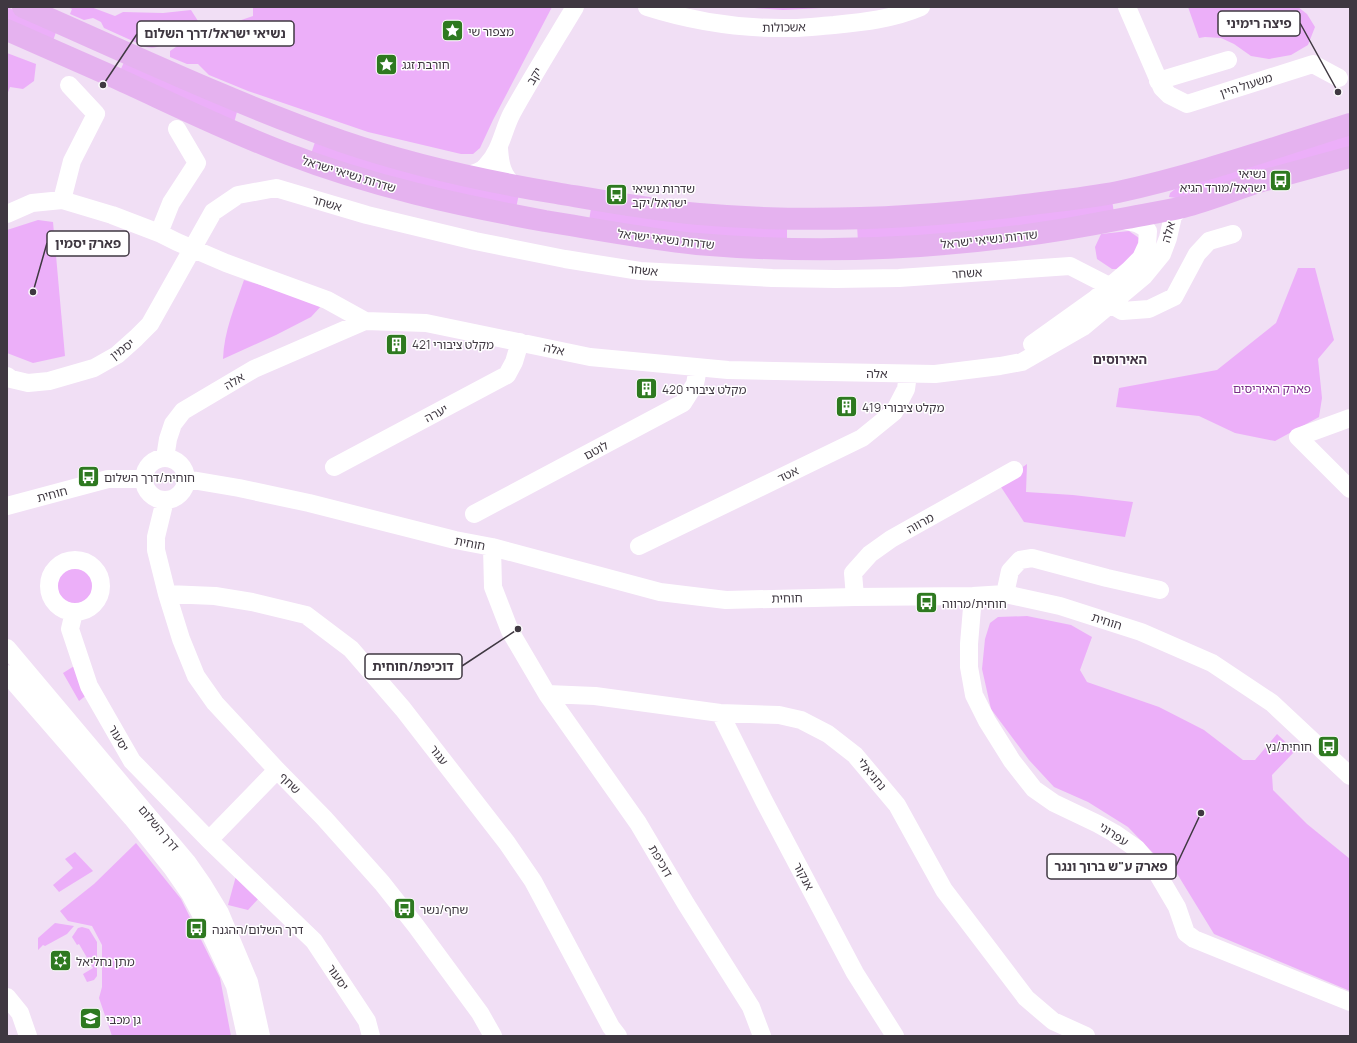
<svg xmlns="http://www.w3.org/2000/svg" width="1357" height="1043" font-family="Manrope,'Noto Sans Hebrew',sans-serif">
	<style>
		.green { fill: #ecaff9 }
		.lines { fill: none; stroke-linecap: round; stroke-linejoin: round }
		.minor { stroke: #fff; stroke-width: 18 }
		.major { stroke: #e5b2ef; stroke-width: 22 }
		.labels { text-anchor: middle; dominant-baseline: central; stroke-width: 3; stroke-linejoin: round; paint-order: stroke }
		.street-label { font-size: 12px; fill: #3f3841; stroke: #fff }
		.poi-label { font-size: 12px; fill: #3f3841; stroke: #fff; text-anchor: start }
		.park-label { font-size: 12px; fill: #792c88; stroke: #fff }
		.neighbourhood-label { font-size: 13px; font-weight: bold; fill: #443546; stroke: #fff }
		.leader { fill: none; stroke: #3f3841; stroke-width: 1.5 }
		.callout-dot { fill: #3f3841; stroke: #fff; stroke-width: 1.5 }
		.callout { fill: #fff; stroke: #3f3841; stroke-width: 1.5 }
		.callout-label { font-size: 13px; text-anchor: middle; font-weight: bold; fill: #3f3841 }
	</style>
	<rect width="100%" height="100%" fill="#f1dff5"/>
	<path class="green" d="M7,7l50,22 -4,12 -46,-19z
		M67,7h24l24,9 8,-4 40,1 28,-3 7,11c-5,1 -11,2 -16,5 -14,9 -16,25 -36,21l-42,-19 -3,-6 -8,-4 -9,2 -14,-6 2,-5z
		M253,7h299l-59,113 -13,28 -7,6h-12l-93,-22 -120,-41 -39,-16 -11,-11h-11l-17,-7v-6l19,-13 64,-22z
		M741,7h100l-58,3z
		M1188,7h110l9,7 8,13 -7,18 -17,10 -22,4 -18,-3 -17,-12 -13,-6 -16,-1 -6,1z
		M7,53l29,11 -2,17 -11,8 -13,-2 -3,8z
		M125,60l113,48 -4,15 -114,-52z
		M1350,132v16l-174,50 -7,-1 1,-4 5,-4z
		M316,139l203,55 -3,14 -82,-18 -123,-36z
		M1112,200l2,13 -49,9 -207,20 -1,-17z
		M591,208l196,18v16l-55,-3 -143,-18z
		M38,220l15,2 12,134 -32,7 -26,-10v-123z
		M1129,231l10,7 2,11 -15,20h-14l-15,-10 -2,-12 6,-13z
		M1298,268h17l19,72 -16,19 4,39 -3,19 -44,24 -40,-8 -36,-17 -83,-9 3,-19 98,-18 59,-47z
		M244,280l79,24 -12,13 -35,18 -53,24c1,-28 12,-53 21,-79z
		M1027,464l-1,28 47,3 60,7 -8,35 -101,-15 -25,-38z
		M79,565l15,9 4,17c-3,4 -6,10 -10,12 -9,6 -28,4 -33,-7 -3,-8 -1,-15 0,-22l8,-6z
		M1027,616l44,9 21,12 -12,33 7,12 72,25 45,23 39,30h12l22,-26 18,17 -23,24 1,15 34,34 43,35v132l-136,-57 -38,-62 -21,-17 -27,-28 -40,-25 -34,-15 -25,-27 -38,-51 -9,-40 3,-30 5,-16 8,-6z
		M87,658l11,28 -19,15 -16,-28z
		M136,843l45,56 39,79 11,58h-119l-13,-38 3,-11v-42l-10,-19 -24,-5 -8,-10 34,-27z
		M75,852l18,19 -34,21 -6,-7 20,-17 -8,-9z
		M236,876l34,10 -22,24 -20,-5z
		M55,923l19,3 -7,8 -22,12 -2,-1 -5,5v-12z
		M82,927l7,2 8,13v34l-3,4 -7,2 -4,-8 10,-6 -14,-24 -2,1 -5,-8 6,-9z"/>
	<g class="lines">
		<path class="minor" d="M647,7c47,15 95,22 145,21 14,0 28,-2 42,-3 30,-3 59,-6 87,-18
			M1127,7l35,81 7,7 18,9 126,-40 26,14
			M1158,81l70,-21
			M499,148c1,16 3,28 16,38
			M465,175c9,-1 17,-3 22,-10 14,-15 16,-35 25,-52 20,-36 42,-71 63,-106
			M62,200l10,-39 24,-47 -27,-29
			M7,214l25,-11 30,-3 50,15 47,18 18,9 49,21 101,37 38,21
			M159,233l12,-30 26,-40 -20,-34
			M1110,304l12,7 27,-2 25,-12 23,-43 12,-13 24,-7
			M1032,344l63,-45 34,-29 12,-12 6,-13 1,-14c-8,-9 -16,-9 -27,-11
			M7,376l4,3 17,4 21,-2 45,-13 23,-13 19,-17 14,-14 63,-112 25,-17 38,-7 91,27 108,26 90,18 75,12 132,7 64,1 63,-1 171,-12 41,21 9,9
			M1350,418l-52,19 52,52
			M165,458l3,-19 5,-15 10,-13 71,-42 111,-48 61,2 164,34 138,13 207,4 65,-8 22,-4 61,-35 61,-51 18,-22 6,-16 5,-22 10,-10
			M144 479a21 21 0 1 1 42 0a21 21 0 1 1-42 0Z
			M334,467l173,-92 7,-13 6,-20
			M186,479l53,9 70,15 146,37 37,7 168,45 66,8 129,-3 118,-1 32,-2 55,12 81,26 71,31 60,40 78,73
			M165,500l-9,37v13l11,44 14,45 15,37 19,27 62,67 47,48 58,65 34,43 64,87 13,23
			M7,506l101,-27h36
			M474,514l209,-111 12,-19 3,-16
			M639,546l223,-108 32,-26 12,-23 2,-15
			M492,547l1,40 17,44 37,63 91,129 48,81 65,103 11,29
			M49 586a26 26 0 1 1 52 0a26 26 0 1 1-52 0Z
			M167,594l48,2 37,6 54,13 45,34 52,60 104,134 26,38 78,146 7,9
			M1005,594l5,-23 10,-11 12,-2 75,20 53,12
			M973,596l-4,48v23l5,28 13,26 25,40 22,28 20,14 44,21 16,9 23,16 20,24 20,34 9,26 8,6 156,63
			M855,597l-2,-24 17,-19 21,-15 123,-69
			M74,612l-4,17 19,57 43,75 77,79 68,-70
			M7,648l180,214 16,23 17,28 29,69 12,54
			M7,674l125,144 40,50 18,26 14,26 31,66 11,50
			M547,694l48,2 125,17 59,2 22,5 27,14 27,21 42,50 47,85 82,108 27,23 33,15
			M720,713l44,88 91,172 40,63
			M209,840l105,101 53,80 4,15
			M7,997l13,16 8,23"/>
		<path class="major" d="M23,7c105,46 210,96 318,134 70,24 142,40 215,52 47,8 95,17 143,21 103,9 207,5 310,-7 36,-5 73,-8 109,-15 79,-17 155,-44 232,-68
			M7,30c36,16 73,32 109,48 57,26 113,54 172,76 83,32 170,51 257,67 50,8 101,18 152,23 141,12 285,3 424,-25 20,-4 41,-7 62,-12 27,-7 53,-18 79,-26 30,-8 59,-16 88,-24"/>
	</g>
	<defs>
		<symbol id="sight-square" viewBox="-11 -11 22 22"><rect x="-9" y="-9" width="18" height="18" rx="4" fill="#2e7920" stroke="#fff"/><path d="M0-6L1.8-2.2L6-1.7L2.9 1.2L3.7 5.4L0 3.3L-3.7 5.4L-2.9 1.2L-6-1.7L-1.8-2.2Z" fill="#fff"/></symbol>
		<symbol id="bus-square" viewBox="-11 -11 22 22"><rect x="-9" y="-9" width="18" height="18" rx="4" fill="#2e7920" stroke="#fff"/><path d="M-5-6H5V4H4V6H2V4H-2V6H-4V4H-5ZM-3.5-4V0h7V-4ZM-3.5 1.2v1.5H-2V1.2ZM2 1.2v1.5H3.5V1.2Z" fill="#fff"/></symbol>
		<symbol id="building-square" viewBox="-11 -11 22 22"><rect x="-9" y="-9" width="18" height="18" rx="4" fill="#2e7920" stroke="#fff"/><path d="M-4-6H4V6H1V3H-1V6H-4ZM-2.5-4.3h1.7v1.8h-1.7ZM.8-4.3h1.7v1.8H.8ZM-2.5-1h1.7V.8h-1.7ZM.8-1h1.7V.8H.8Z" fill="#fff"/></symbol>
		<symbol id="synagogue-square" viewBox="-11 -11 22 22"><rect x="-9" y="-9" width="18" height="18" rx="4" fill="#2e7920" stroke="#fff"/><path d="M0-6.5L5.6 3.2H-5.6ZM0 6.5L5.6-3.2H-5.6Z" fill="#fff"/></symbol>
		<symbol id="school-square" viewBox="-11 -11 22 22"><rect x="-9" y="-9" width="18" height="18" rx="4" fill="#2e7920" stroke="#fff"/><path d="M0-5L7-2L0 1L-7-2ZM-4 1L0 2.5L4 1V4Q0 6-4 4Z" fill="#fff"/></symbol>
	</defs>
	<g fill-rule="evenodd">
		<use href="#sight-square" x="440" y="18" width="25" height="25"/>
		<use href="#sight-square" x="374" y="52" width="25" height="25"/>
		<use href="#bus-square" x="1268" y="168" width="25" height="25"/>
		<use href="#bus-square" x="604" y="182" width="25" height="25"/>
		<use href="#building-square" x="384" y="332" width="25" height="25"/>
		<use href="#building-square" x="634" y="376" width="25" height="25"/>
		<use href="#building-square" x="834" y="394" width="25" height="25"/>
		<use href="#bus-square" x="76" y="464" width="25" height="25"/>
		<use href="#bus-square" x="914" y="590" width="25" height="25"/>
		<use href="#bus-square" x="1316" y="734" width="25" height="25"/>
		<use href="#bus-square" x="392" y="896" width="25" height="25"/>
		<use href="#bus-square" x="184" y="916" width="25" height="25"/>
		<use href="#synagogue-square" x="48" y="948" width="25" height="25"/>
		<use href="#school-square" x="78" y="1006" width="25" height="25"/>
	</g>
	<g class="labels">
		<g class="street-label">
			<text transform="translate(784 27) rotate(-1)">אשכולות</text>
			<text transform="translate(534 76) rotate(-59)">יקב</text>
			<text transform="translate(1246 85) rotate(-18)">משעול היין</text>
			<text transform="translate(349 174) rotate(17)">שדרות נשיאי ישראל</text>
			<text transform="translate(327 203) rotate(16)">אשחר</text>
			<text transform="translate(1168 232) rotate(-74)">אלה</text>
			<text transform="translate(666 239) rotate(7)">שדרות נשיאי ישראל</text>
			<text transform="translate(989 239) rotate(-6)">שדרות נשיאי ישראל</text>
			<text transform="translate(643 270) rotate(6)">אשחר</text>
			<text transform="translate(967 273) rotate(-4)">אשחר</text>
			<text transform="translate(122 349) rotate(-37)">יסמין</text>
			<text transform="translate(554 349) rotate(12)">אלה</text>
			<text x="877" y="373">אלה</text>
			<text transform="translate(234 381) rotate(-31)">אלה</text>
			<text transform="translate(436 413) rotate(-28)">יערה</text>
			<text transform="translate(596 450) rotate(-28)">לוטם</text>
			<text transform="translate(788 474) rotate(-26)">אטד</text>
			<text transform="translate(52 494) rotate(-15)">חוחית</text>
			<text transform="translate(920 523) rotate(-29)">מרווה</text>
			<text transform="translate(470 543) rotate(11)">חוחית</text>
			<text transform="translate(787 598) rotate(-1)">חוחית</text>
			<text transform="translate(1107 621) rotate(18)">חוחית</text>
			<text transform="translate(119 738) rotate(60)">יסעור</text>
			<text transform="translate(439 755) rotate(52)">עגור</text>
			<text transform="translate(872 774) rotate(50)">נחניאלי</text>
			<text transform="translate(290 783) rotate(45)">שחף</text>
			<text transform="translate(159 828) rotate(50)">דרך השלום</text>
			<text transform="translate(1114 834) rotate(33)">עפרוני</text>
			<text transform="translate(661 861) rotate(60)">דוכיפת</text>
			<text transform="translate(804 876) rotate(62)">אנקור</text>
			<text transform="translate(338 977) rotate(56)">יסעור</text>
		</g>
		<g class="poi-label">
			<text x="468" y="31">מצפור שי</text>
			<text x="402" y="64">חורבת זגג</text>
			<text x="1266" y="173" text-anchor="end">נשיאי<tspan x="1266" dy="14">ישראל/מורד הגיא</tspan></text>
			<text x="632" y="188">שדרות נשיאי<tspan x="632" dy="14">ישראל/יקב</tspan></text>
			<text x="412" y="344">מקלט ציבורי 421</text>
			<text x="662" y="389">מקלט ציבורי 420</text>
			<text x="862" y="407">מקלט ציבורי 419</text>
			<text x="104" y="477">חוחית/דרך השלום</text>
			<text x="942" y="603">חוחית/מרווה</text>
			<text x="1312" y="746" text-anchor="end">חוחית/נץ</text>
			<text x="420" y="909">שחף/נשר</text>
			<text x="212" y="929">דרך השלום/ההגנה</text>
			<text x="76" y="961">מתן נחליאל</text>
			<text x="106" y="1019">גן מכבי</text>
		</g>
		<g class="park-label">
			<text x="1272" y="388">פארק האיריסים</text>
		</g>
		<g class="neighbourhood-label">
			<text x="1120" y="359">האירוסים</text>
		</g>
	</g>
	<path class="leader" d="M1338 92L1300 23M103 85L137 34M33 292L47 243M518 629L462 666M1201 813L1176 866"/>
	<g class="callout-dot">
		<circle cx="1338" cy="92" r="4"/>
		<circle cx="103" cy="85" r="4"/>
		<circle cx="33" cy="292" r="4"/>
		<circle cx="518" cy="629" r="4"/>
		<circle cx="1201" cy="813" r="4"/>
	</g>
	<g class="callout">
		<rect x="1218" y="11" width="82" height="25" rx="4"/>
		<rect x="137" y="21" width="157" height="25" rx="4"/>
		<rect x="47" y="231" width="82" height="25" rx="4"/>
		<rect x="365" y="654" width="97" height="25" rx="4"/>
		<rect x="1047" y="854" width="129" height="25" rx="4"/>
	</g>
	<g class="callout-label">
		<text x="1259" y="28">פיצה רימיני</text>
		<text x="215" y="38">נשיאי ישראל/דרך השלום</text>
		<text x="88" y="248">פארק יסמין</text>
		<text x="413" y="671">דוכיפת/חוחית</text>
		<text x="1111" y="871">פארק ע"ש ברוך ונגר</text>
	</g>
	<rect width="1357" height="1043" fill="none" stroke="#3f3841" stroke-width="16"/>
</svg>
